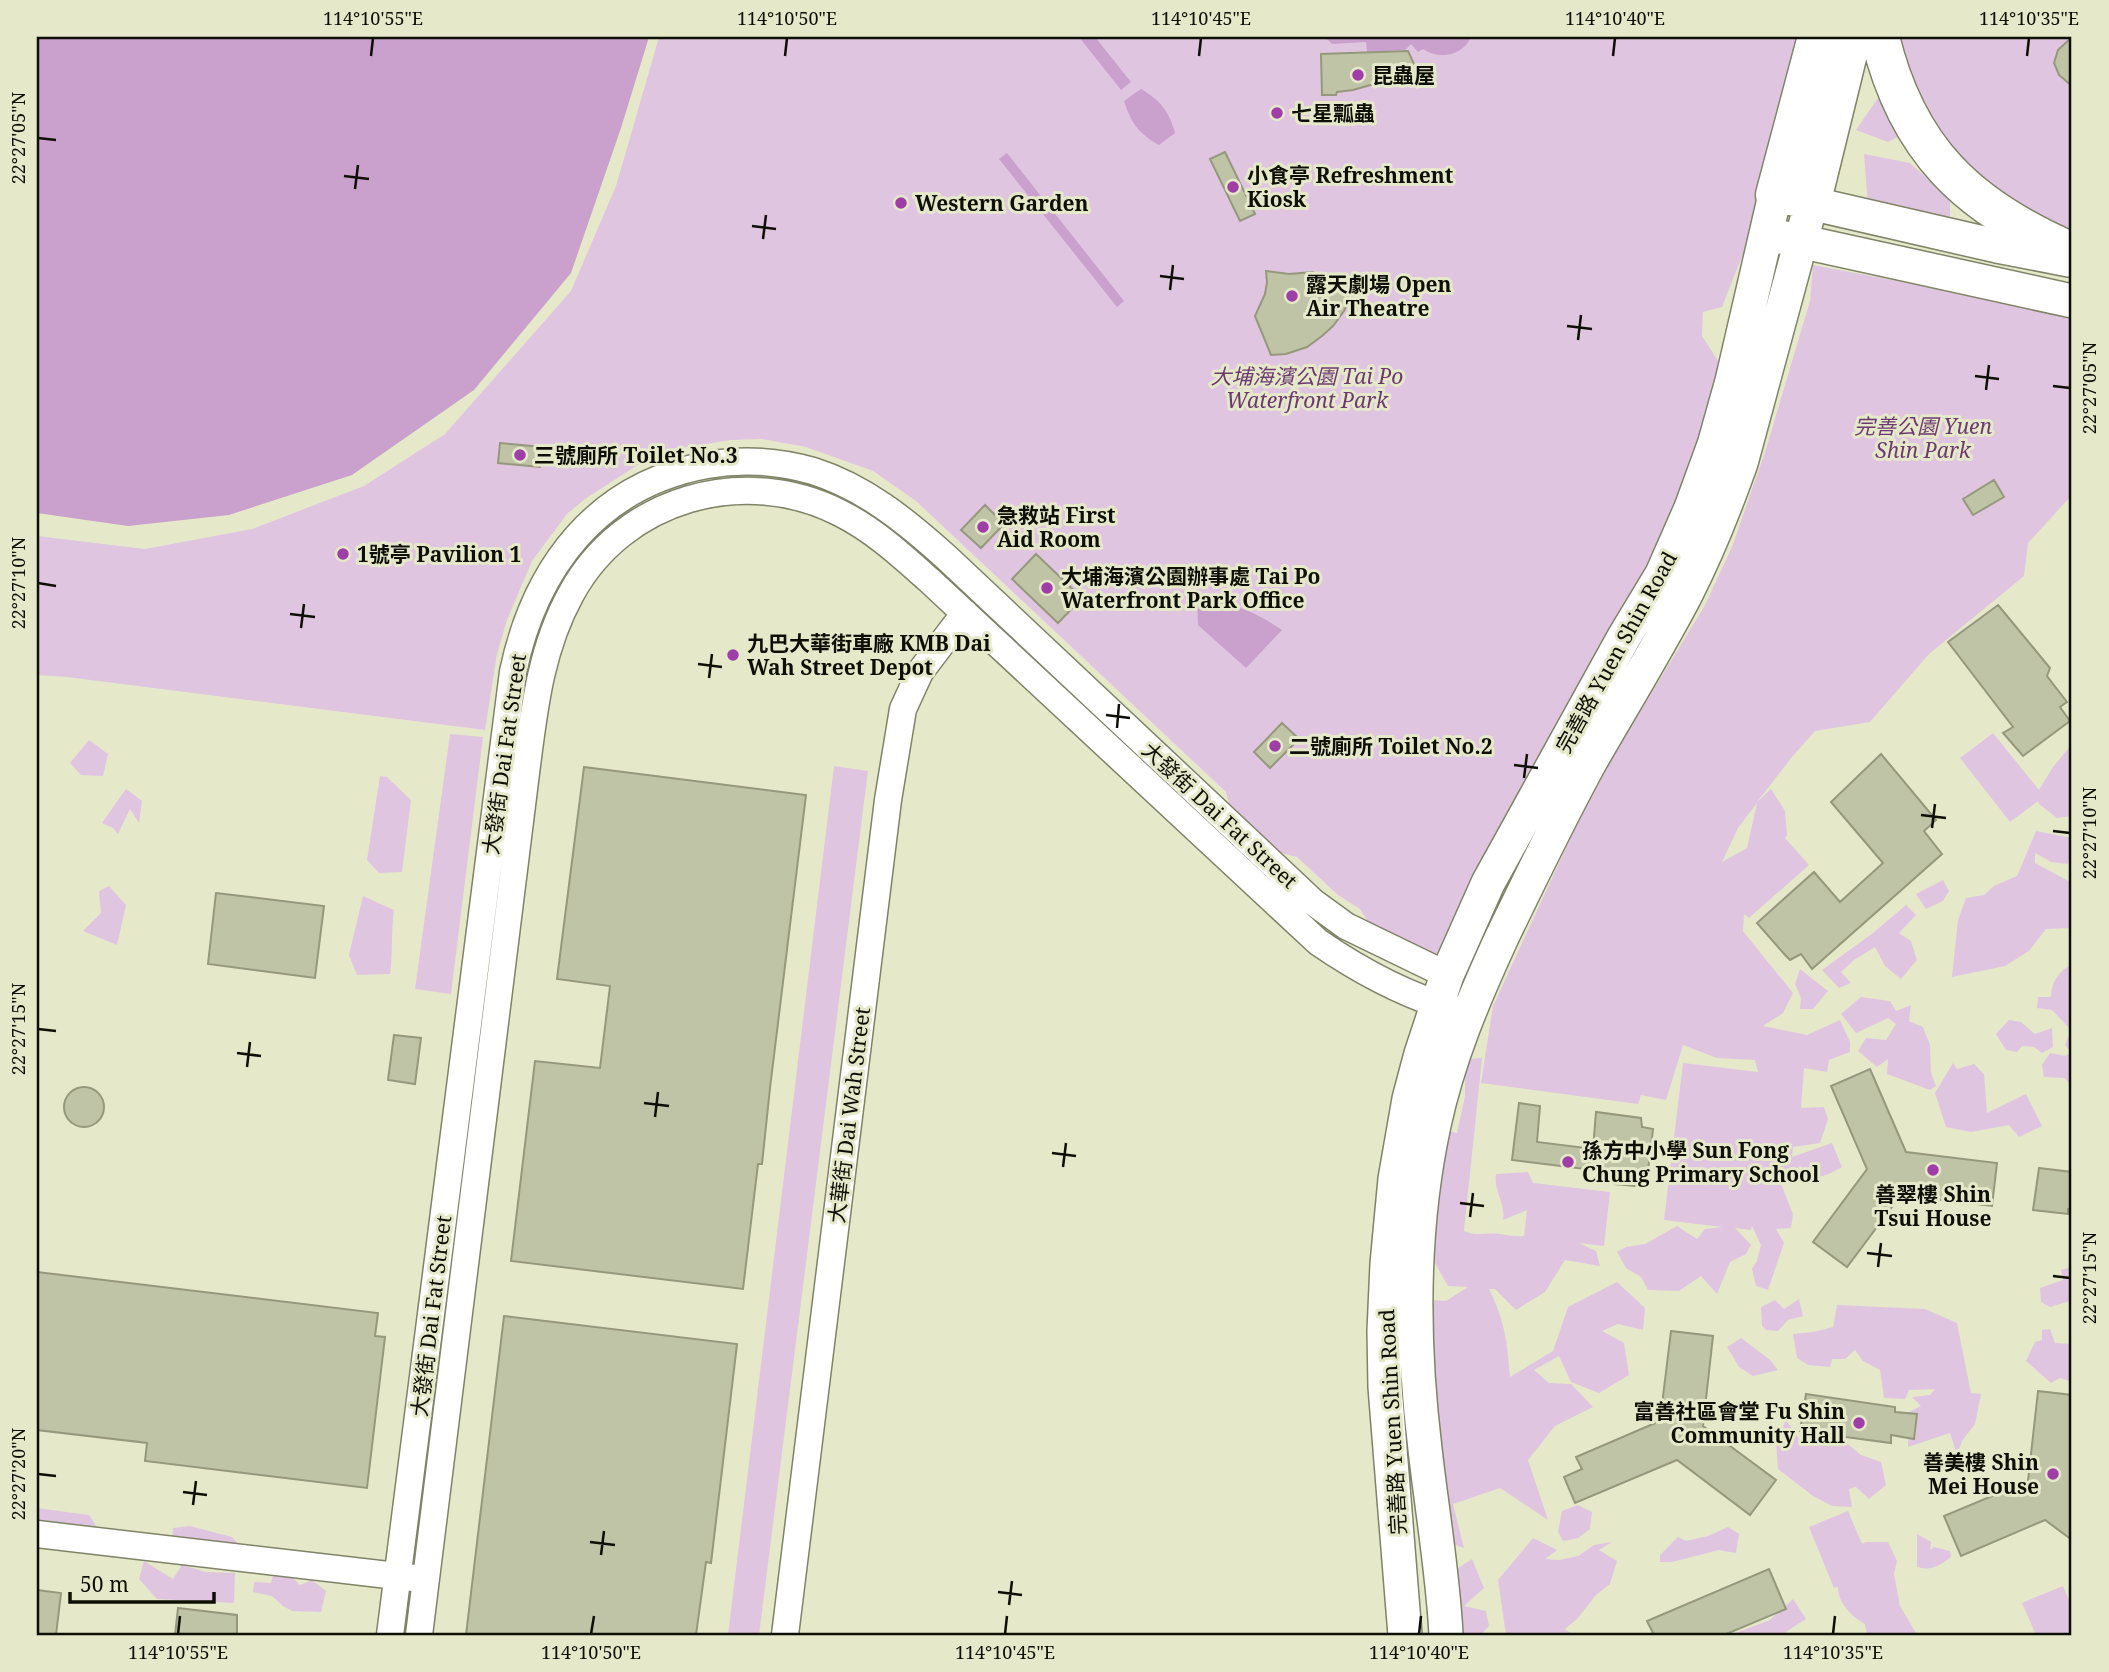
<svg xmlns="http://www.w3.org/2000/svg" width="2109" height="1672" font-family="'Noto Serif','Noto Sans TC',serif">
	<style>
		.green { fill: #e0c5e1; fill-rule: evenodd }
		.water { fill: #caa0cc }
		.building { fill: #c0c4a6; stroke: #95987c; stroke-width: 2 }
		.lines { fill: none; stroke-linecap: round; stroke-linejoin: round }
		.minor-casing { stroke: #7f8367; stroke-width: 29 }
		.major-casing { stroke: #7f8367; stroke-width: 36 }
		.highway-casing { stroke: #7f8367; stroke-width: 41 }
		.minor { stroke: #fff; stroke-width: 26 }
		.major { stroke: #fff; stroke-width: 33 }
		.highway { stroke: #fff; stroke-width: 38 }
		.ticks { fill: none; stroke: #0e0f05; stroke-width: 2.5 }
		.poi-dot { fill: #9e3ea6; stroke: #e5e9ca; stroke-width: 2.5 }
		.labels { text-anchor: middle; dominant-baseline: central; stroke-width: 6; stroke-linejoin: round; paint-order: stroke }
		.poi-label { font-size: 21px; font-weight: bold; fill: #0e0f05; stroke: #e5e9ca; text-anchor: start }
		.park-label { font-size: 21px; font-style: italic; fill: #6d3971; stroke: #e5e9ca }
		.street-label { font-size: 21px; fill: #0e0f05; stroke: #e5e9ca }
		.neatline { fill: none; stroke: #0e0f05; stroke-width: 2.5 }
		.ticks-label { font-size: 18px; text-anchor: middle; fill: #0e0f05 }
	</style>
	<rect width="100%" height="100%" fill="#e5e9ca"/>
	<path class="green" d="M659,37h1168l-33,72 -18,1 -9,66 -19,65 -26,66 -19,5 -1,24 22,34 -20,105 -254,497 -57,-11 -33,-52 -22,-14 -41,-38 -32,-8 -31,-26 -8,-31 -310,-291 -43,-30 -67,-24 -44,-8 -31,1 -56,9 -28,10 -62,40 -18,15 -35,47 -25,59 -10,34 -12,76 -418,-53 -30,-2v-139l108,13 107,-20 112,-43 81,-52 126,-143 45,-105z
		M1880,37h192v211l-71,-38 -77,-87 -36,19 -32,-12 24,-35z
		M1864,154l46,9 40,36v20l-82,-12z
		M1813,265l259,49v181l-44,48 -4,33 -95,78 -59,68 -55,9 -23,26 -35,45 14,-13 14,22 2,24 -2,3 24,27 -60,53 -5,-4 -1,17 50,62 -10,20 -20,13 44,9 33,-15 10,22v10l-21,8 -2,12 -23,-4 -3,40 23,-1 4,12 -8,24 -27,4 -1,10 40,-14 10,24c-19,10 -24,15 -42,-1l-19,18 12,30 -2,14 -15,1 8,14 -16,47 -12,-4 -4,-17 5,-8 4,-16 -9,-19 -1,4 -16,-2 16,17 -5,9 -16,8 -13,32 -16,-18 -22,15 -31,-1 -7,-13 -15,-9 -9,-16 9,-5 19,-3 32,-18 20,13 8,-10 17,-2 -58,-7 19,-157 75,9 -3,-12 -38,-2 -34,-13 -17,55 -25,-5 -3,9 -157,-21 12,-77 102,-221 109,-178 28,-60 34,-98 44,-148zM1757,803l-10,45 -25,14 16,-34z
		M1993,733l46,57 14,-23 19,-23v72l-15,2 -18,-14 -1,-3 -28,21 -50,-64z
		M450,734l33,3 -32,257 -36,-5z
		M89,740l19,14 -5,22 -22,-1 -11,-12z
		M834,766l34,5 -109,864h-31z
		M380,776l7,1 24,23 -9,72 -23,1 -12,-13z
		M126,789l16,12 -3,22 -9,-14 -12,25 -5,-6 -11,-5z
		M2036,831l36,7v9l-4,17 -17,-2 -16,-9v10l37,20v45l-26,1 -17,22 -24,15 -53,11 6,-57 8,-22 18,-3 10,-9 23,-10z
		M1943,880l6,11 -6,10 -17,8 -10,-15z
		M109,886l17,19 -9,40 -34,-14 18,-18 -2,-22z
		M363,896l31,14c-3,22 -1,42 -4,64l-33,1 -8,-20z
		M1906,905l10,10 -17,18 12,8 6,19 -16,19 -16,-13 -10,-19 -21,13 -13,12 10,11 -12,5 -17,-18 51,-37z
		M2072,964v64h-3l-17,-18 -15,-2 1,-11h13c0,-15 8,-26 21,-33z
		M1800,969l28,22 -15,18h-13l1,-11 -6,-14z
		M1861,997l29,4 6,10 15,-6 -2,16 14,6 7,18 1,28 5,13 -6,4 -43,-16 1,-15 -11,8 -19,-16 8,-13 20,2 10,-16 -8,-6 -32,15 -15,-19z
		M2009,1020l12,2 14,12 17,-6 1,19 -11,6 -8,-6 -12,-1 -5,6 -11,-2 -10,-16z
		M2072,1035v51l-8,-8 -20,-1 -2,-12 8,-12 15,3 6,-3 -6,-8 3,-8z
		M1482,1058l-18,173c13,6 23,1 36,3 8,1 15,3 24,2l3,-26 -24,10c3,-16 -10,-30 -7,-46l32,-2 5,11 77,9 -6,54 -25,-3 17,8 4,15 -35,-6 -20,32 -29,18 -21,-21h-6c16,32 18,52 21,88l43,-26 15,-44 49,-25 28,26 -2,22 -25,-6 -16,7 22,12 5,32 -30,18 -28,-11 -12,-26 -25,14 15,13 22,1 22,23 -38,19 -27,34 20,60 -48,-32 -47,16 11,44 -15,-5 -32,-244 29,2 22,-14 -20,-1 -24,-42 14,-116 19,5 8,-37v-37z
		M1953,1063l4,6 17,-5 10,10 3,39 39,-19 16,32 -23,11 -10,-12 -38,7 -25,-5 -11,-34z
		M2068,1268l4,2v20l-2,11 -20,6 -9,-5 -1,-14 23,-8 -2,-10z
		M1799,1299l4,17 -15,4 -10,11 -12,-1 -4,-4 -1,-19 14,-7 9,9z
		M1837,1305l88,4 32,14 14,70 10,1 -6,30 -13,17 -5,14 -7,-22 -42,14 1,-35 12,-6 -9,-9 18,-2 5,-6 -26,1 -4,9 -21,-1 -4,-28 -17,-9 -8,-11 -10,9h-13l-2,8 -22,-2 -11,-7 -4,-24 20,-2 20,-5z
		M2050,1329l5,14 17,1v38l-12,-4 -9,5 -25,-22 9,-19 7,-2v-10z
		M1741,1338l29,22 8,10 -25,6 -14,-9 -12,-20z
		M1786,1420l14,20 11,-12 21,3 29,24 20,7 5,23 -17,14 -13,-12 -7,2 3,18 -20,-1 -19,-10 -35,-27 -2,-27z
		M1578,1505l14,7 -2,17 -12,9 -15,3 -5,-9 4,-21z
		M37,1508l52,7 10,15 -62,4z
		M1848,1511l14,33 4,-2h22l9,19 -3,13 6,32 16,27 -1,2h-48l-2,-11c-14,-8 -27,-21 -27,-37l-4,1 -25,-61z
		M190,1526l42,11 12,13 -72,-7 1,-15z
		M1728,1527l11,7 -3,19 -17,-3 -47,12h-12v-7l18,-18 8,4 22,-5z
		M1917,1534l14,8 -1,8 4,-3 16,4 1,6c-12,9 -19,14 -34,10z
		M1533,1538l24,12 -12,9 14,1 19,-4 16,-11 18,-3 -13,8 18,11 -7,23 -14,11 -19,24 -12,10 8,6h-67l-8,-55z
		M1472,1559l12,29 -20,18 22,5 3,15 -8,9h-28l-5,-60z
		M144,1561l29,18 9,-14 24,7 29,1 -1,30 -77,-4 -18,-20z
		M274,1572l15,2 11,11 12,-5 14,11 -5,21 -29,-1 -9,-5 -11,-10 -19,-4 1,-10 17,1z
		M2063,1586l9,22v27h-36l-14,-32z
		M1793,1599l13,20 -25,16h-51l40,-15z"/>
	<path class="water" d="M37,37h612l-28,91 -50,145 -97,117 -122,85 -123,40 -101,11 -91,-13z
		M1079,37h16l36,45 -10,8z
		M1325,37h146c-8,19 -32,23 -48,12l-5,3 -7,-8 -6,6 -38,2 -1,-10 -34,2z
		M1141,89c19,11 28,22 34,44l-16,12c-20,-11 -28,-22 -35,-44z
		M1007,153l117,148 -7,6 -118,-148z
		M1197,599c35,4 56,11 85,31l-36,38 -48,-43z"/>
	<path class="building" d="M2072,37v49l-13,-11 -5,-12 4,-13z
		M1408,51l6,13 -12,7 -28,13 -21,6 -16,2 -1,3h-14l-1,-41z
		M1225,152l30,62 -15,7 -30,-62z
		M1266,271l23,3 24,-2 18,14 20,10 -7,15 -11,15 -11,10 -15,11 -21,7 -15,1 -16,-39 10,-22 2,-12z
		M500,443l42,4 -2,20 -42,-4z
		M1994,480l10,17 -31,18 -10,-16z
		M985,505l19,19 -23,24 -20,-18z
		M1036,554l46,44 -24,25 -46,-44z
		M1998,605l52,63 -3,8 20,26 -7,5 10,14 -47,35 -20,-23 10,-6 -65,-85z
		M1282,723l17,16 -29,29 -16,-16z
		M1881,754l55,66 -12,11 18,23 -130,115 -11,-15 -11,6 -4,-4 -29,-33 57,-51 26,30 43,-39 -52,-61z
		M584,767l222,28 -36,293 -8,76h-4l-15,125 -232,-28 24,-200 65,7 10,-82 -53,-7z
		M216,893l108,13 -9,72 -107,-14z
		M394,1035l27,3 -6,46 -27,-4z
		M1870,1069l36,83 91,11 -5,43 -91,-11 -54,72 -34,-25 54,-73 -36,-83z
		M64 1107a20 20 0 1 1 40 0a20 20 0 1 1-40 0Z
		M1519,1103l21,3 -3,36 56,7 3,-37 45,6 1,9 11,2 -7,58 -31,-3 3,-11 -106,-13z
		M2039,1168l33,4v37h-4v5l-35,-4z
		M37,1272l341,41 -3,23 10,1 -18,151 -222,-27 2,-18 -110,-13z
		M504,1316l233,28 -26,219 -5,-1 -10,73h-230z
		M1671,1331l42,5 -10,90 73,54 -26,35 -73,-55 -102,43 -11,-26 18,-8 -6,-12 84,-36z
		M2038,1391l34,4v77l-2,17 2,1v50l-27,-20 -84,36 -17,-40 84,-35z
		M1806,1394l89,13v5l22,2 -3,25 -23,-4v8l-91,-12z
		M1769,1569l17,40 -62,26h-70l-7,-14z
		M37,1590l24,3 -5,42h-19z
		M178,1608l59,7v20h-62z"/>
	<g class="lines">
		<defs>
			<path id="minor" d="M37,1534l377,44
				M390,1635l123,-963c22,-105 84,-187 194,-207 35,-6 72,-4 106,6 51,16 93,50 133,86l367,345 33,24 101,49
				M419,1635c29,-231 57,-462 86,-693 7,-56 14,-113 21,-169 8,-62 14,-123 45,-179 52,-96 173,-130 269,-81 34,17 61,42 89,67l389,362c42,29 89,54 138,68
				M785,1635l103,-835 15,-91 17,-37 45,-59"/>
			<path id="major" d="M1781,237l291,64
				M1405,1635l-20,-248 -1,-56 3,-67 8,-85 14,-80 12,-45 26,-79 41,-92 136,-246 38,-63 29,-66 23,-63 18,-64 43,-186 222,51 72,14
				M1446,1635c-3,-62 -14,-124 -21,-186 -13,-107 -14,-218 9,-324 14,-66 40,-127 68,-188 28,-58 56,-116 87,-173 32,-56 66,-111 96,-168 22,-43 40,-88 56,-133l70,-259"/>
			<path id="highway" d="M1880,37c27,113 88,170 192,215
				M1775,195l42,-158
				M1811,204l41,-167"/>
		</defs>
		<use href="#minor" class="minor-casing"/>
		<use href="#major" class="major-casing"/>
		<use href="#highway" class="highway-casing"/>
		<use href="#minor" class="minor"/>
		<use href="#major" class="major"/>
		<use href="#highway" class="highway"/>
	</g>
	<path class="ticks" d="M371,56l2,-18M785,56l2,-18M1199,56l2,-18M1613,56l2,-18M2027,56l2,-18M38,138l18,2M344,176l25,3M355,189l3,-24M752,226l24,3M763,239l3,-24M1160,276l24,3M1170,290l3,-25M1567,326l25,3M1578,340l3,-25M1975,376l24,3M2053,386l17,2M1986,390l3,-25M38,583l18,3M290,614l25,3M301,628l3,-24M698,664l24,3M709,678l3,-24M1106,715l24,3M1117,728l2,-24M1514,765l24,3M1524,778l3,-24M1921,815l25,3M1932,828l3,-24M2053,831l17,2M38,1029l18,2M237,1053l24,3M247,1067l3,-25M644,1103l25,3M655,1117l3,-25M1052,1153l24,3M1063,1167l3,-24M1460,1203l24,3M1470,1217l3,-24M1867,1253l25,3M1878,1267l3,-24M2053,1276l17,2M38,1474l18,2M183,1492l24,3M193,1505l3,-24M590,1542l25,3M601,1555l3,-24M998,1592l24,3M1009,1605l3,-24M178,1634l2,-18M591,1634l3,-18M1005,1634l2,-18M1419,1634l2,-18M1833,1634l2,-18"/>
	<g class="poi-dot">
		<circle cx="1358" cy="75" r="7"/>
		<circle cx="1277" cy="113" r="7"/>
		<circle cx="1233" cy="187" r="7"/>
		<circle cx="901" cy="203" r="7"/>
		<circle cx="1292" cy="296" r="7"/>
		<circle cx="520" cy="455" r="7"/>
		<circle cx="983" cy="527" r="7"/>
		<circle cx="343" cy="554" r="7"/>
		<circle cx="1047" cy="588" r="7"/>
		<circle cx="733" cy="655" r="7"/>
		<circle cx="1275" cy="746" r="7"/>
		<circle cx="1568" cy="1162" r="7"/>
		<circle cx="1933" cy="1170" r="7"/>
		<circle cx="1859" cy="1423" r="7"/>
		<circle cx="2053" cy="1474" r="7"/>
	</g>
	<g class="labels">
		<g class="poi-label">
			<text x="1372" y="75">昆蟲屋</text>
			<text x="1291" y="113">七星瓢蟲</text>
			<text x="1247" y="175">小食亭 Refreshment<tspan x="1247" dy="24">Kiosk</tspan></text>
			<text x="915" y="203">Western Garden</text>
			<text x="1306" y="284">露天劇場 Open<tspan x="1306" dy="24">Air Theatre</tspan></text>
			<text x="534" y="455">三號廁所 Toilet No.3</text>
			<text x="997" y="515">急救站 First<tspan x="997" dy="24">Aid Room</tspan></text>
			<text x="357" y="554">1號亭 Pavilion 1</text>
			<text x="1061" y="576">大埔海濱公園辦事處 Tai Po<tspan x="1061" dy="24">Waterfront Park Office</tspan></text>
			<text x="747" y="643">九巴大華街車廠 KMB Dai<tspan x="747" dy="24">Wah Street Depot</tspan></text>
			<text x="1289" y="746">二號廁所 Toilet No.2</text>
			<text x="1582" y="1150">孫方中小學 Sun Fong<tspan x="1582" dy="24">Chung Primary School</tspan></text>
			<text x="1933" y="1194" text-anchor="middle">善翠樓 Shin<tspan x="1933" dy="24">Tsui House</tspan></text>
			<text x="1845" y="1411" text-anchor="end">富善社區會堂 Fu Shin<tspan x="1845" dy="24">Community Hall</tspan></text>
			<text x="2039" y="1462" text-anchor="end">善美樓 Shin<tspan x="2039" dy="24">Mei House</tspan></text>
		</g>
		<g class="park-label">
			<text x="1307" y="376">大埔海濱公園 Tai Po<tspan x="1307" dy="24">Waterfront Park</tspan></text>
			<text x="1923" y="426">完善公園 Yuen<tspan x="1923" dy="24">Shin Park</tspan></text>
		</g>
		<g class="street-label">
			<text transform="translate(1616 652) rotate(-61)">完善路 Yuen Shin Road</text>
			<text transform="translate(504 754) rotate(-82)">大發街 Dai Fat Street</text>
			<text transform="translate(1220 815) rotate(43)">大發街 Dai Fat Street</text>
			<text transform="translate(849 1115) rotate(-83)">大華街 Dai Wah Street</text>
			<text transform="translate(431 1316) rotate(-83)">大發街 Dai Fat Street</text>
			<text transform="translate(1392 1422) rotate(-93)">完善路 Yuen Shin Road</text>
		</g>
	</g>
	<rect width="2109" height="1672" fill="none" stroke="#e5e9ca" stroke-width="77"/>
	<path d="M70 1592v10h144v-10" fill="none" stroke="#0e0f05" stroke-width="3.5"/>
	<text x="80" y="1592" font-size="21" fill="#0e0f05" stroke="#e5e9ca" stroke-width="5" paint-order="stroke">50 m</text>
	<rect x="38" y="38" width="2032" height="1596" class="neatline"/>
	<g class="ticks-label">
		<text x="373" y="25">114°10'55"E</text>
		<text x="787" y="25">114°10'50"E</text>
		<text x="1201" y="25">114°10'45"E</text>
		<text x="1615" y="25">114°10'40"E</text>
		<text x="2029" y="25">114°10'35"E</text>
		<text transform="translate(19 138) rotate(-90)" y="6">22°27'05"N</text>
		<text transform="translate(2090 388) rotate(-90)" y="6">22°27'05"N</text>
		<text transform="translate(19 583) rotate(-90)" y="6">22°27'10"N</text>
		<text transform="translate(2090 833) rotate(-90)" y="6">22°27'10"N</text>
		<text transform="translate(19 1029) rotate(-90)" y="6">22°27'15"N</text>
		<text transform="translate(2090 1278) rotate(-90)" y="6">22°27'15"N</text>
		<text transform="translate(19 1474) rotate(-90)" y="6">22°27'20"N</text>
		<text x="178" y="1659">114°10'55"E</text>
		<text x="591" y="1659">114°10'50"E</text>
		<text x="1005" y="1659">114°10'45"E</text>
		<text x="1419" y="1659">114°10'40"E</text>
		<text x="1833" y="1659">114°10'35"E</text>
	</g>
</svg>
